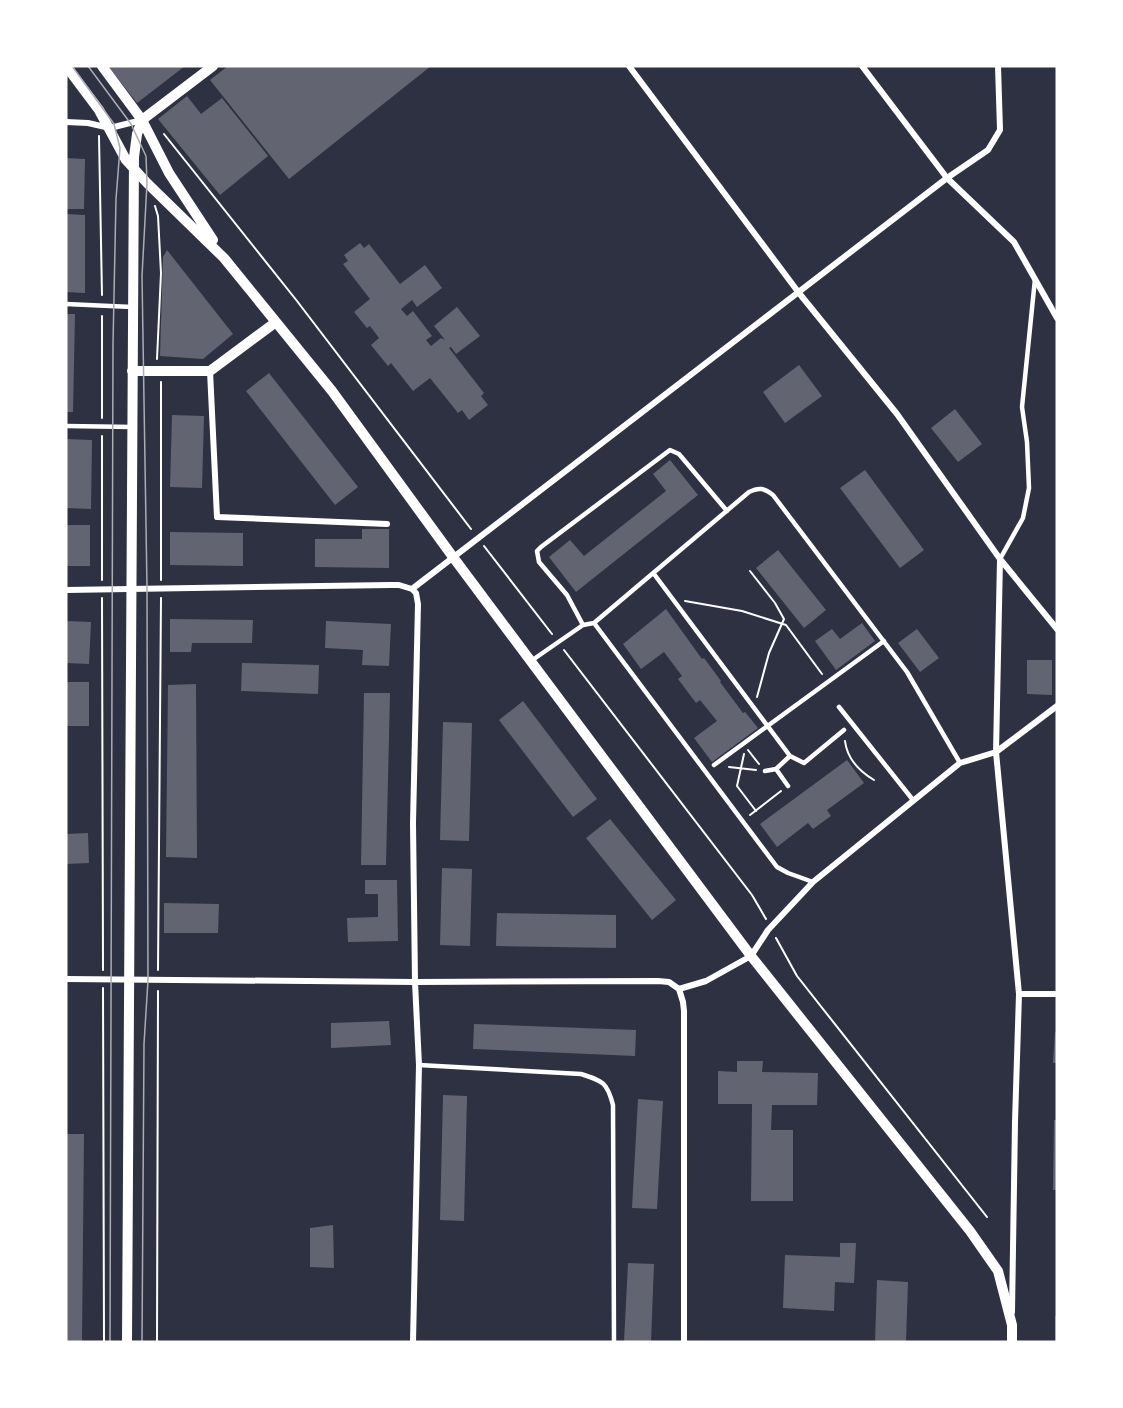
<svg xmlns="http://www.w3.org/2000/svg" width="1123" height="1408" font-family="'PT Sans',sans-serif">
	<style>
		.building { fill: #626471 }
		.lines { fill: none; stroke-linecap: round; stroke-linejoin: round }
		.path { stroke: #fff; stroke-width: 2 }
		.service { stroke: #fff; stroke-width: 4.5 }
		.minor { stroke: #fff; stroke-width: 6 }
		.tertiary { stroke: #fff; stroke-width: 10 }
		.tram { stroke: #abadb3; stroke-width: 1.5 }
	</style>
	<rect width="100%" height="100%" fill="#2d3142"/>
	<path class="building" d="M108,66h77l-48,37z
		M228,66h203l-142,113 -79,-99z
		M187,96l14,18 21,-16 46,58 -48,39 -62,-76z
		M66,158l19,1 -1,50h-18z
		M66,214l19,1v78l-19,-1z
		M360,243l4,5 5,-4 31,40 25,-19 17,23 -25,19 -5,-7 -11,9 6,7 6,-5 19,25 -6,4 5,6 10,-8 4,2 -11,-14 23,-19 23,29 -24,18 -5,-7 -2,1 35,45 -3,3 7,9 -19,15 -7,-10 -4,3 -28,-35 -17,13 -22,-28 -3,3 -17,-21 8,-7 -9,-12 -3,2 -13,-16 16,-13 -27,-35 5,-3 -4,-6z
		M167,250l66,84 -30,25 -43,-3 3,-99z
		M66,314h9l-2,98h-7z
		M799,365l23,31 -37,27 -22,-31z
		M269,373l89,114 -23,18 -89,-114z
		M955,409l27,35 -24,18 -27,-34z
		M172,415l32,1 -2,72 -32,-1z
		M66,439l26,1 -1,69 -25,-1z
		M670,460l28,35 -122,97 -27,-35 21,-17 14,16 82,-65 -13,-17z
		M865,470l59,80 -24,18 -60,-80z
		M66,525h24v41h-24z
		M362,529h27v39l-74,-1v-28h47z
		M170,532l73,1v33l-73,-1z
		M778,550l48,60 -22,18 -48,-60z
		M666,609l36,50 2,-1 17,23 -1,1 23,31 2,-1 13,16 -46,34 -18,-24 23,-17 -17,-21 -4,3 -18,-24 4,-3 -18,-24 -23,17 -18,-25z
		M170,619l83,1 -1,23h-60l-1,9h-21z
		M66,621l25,1 -2,42 -23,-1z
		M326,621l65,3 -2,42 -27,-1 1,-15 -38,-2z
		M862,623l13,18 -39,29 -21,-29 17,-12 8,10z
		M917,629l22,29 -19,14 -22,-29z
		M1027,660h25v35l-25,-1z
		M242,663l77,2 -1,29 -77,-3z
		M66,682h23v44h-23z
		M196,684l1,174 -31,-1 2,-172z
		M364,693h26l-4,172h-25z
		M523,701l74,98 -24,18 -74,-97z
		M443,722l29,1 -3,118 -29,-1z
		M847,760l17,23 -37,27 4,6 -18,13 -5,-6 -31,24 -17,-23z
		M610,819l66,81 -24,20 -66,-82z
		M88,833l1,30 -23,1v-30z
		M442,868l30,1 -2,77 -30,-1z
		M365,880h32l1,61 -50,1 -1,-24 31,-1v-23h-13z
		M164,903l55,1 -1,29h-54z
		M497,913l119,2v33l-120,-2z
		M389,1021l2,24 -60,3v-25z
		M474,1024l162,6 -1,26 -162,-7z
		M1055,1032h2v31h-4z
		M737,1061h26l-1,11 56,1 -1,32h-45l-1,25h22v71h-42l1,-97h-34v-33l19,1z
		M443,1095l24,1 -3,125 -24,-1z
		M638,1099l25,2 -6,108 -25,-1z
		M1054,1120h3v70h-4z
		M66,1134h18l-2,208h-16z
		M333,1225l1,43 -24,-1v-39z
		M840,1243h16l-2,40 -19,-1 -1,29 -51,-3 2,-53 55,2z
		M628,1263l26,1 -3,78h-27z
		M877,1280l31,2 -2,60h-31z
		M1055,1316h2v26h-2z"/>
	<g class="lines">
		<path class="path" d="M164,134l133,167 174,228
			M99,136l3,159
			M155,206l3,10 3,57 -4,86
			M102,316v102
			M161,382v198
			M102,436v144
			M484,546l68,88
			M750,571l25,32 9,16 -15,34 -12,44
			M102,598l1,372
			M685,601l57,10 44,14 36,49
			M564,650l188,245 14,24
			M845,741c2,17 14,30 29,39
			M748,750l11,14
			M744,754l-7,32 19,25
			M729,767l27,3
			M750,815l31,-24
			M776,938l21,38 190,241
			M158,970l3,-372
			M103,988l1,354
			M157,1342l1,-351"/>
		<path class="service" d="M66,304l66,3
			M66,426l66,1
			M1000,559l23,-41 6,-30 -2,-46 -5,-35 13,-128
			M654,574l136,182 14,7 40,-33
			M594,623l155,-131c10,-5 15,-4 24,3l134,177 53,91
			M583,625l-16,-30 -28,-33 -2,-11 4,-4 129,-97 9,4 48,57
			M531,661l52,-36 11,-2 183,244 11,6 25,9
			M839,707l74,93
			M714,765l170,-124
			M776,769l12,17
			M765,771l11,-2 14,-13
			M419,1065l162,9c22,7 26,8 32,31l1,237"/>
		<path class="minor" d="M629,66l170,227 98,121 103,145 57,70
			M862,66l85,112 67,64 43,76
			M66,122l22,1 22,5 32,-8
			M210,371l7,146 170,7
			M412,589l4,4 2,11 -5,219 2,159 4,83 -6,277
			M66,590l324,-5h9l13,4 535,-411 41,-28 12,-20 -2,-64
			M996,752l4,-193
			M996,752l61,-46
			M66,979l349,3 243,-1 11,1 10,7 27,-8 45,-25 17,-26 45,-48 147,-119 36,-11 23,242 -4,128 -3,190
			M679,989l4,13 1,9v331
			M1019,994h38"/>
		<path class="tertiary" d="M66,66l33,44 27,50 21,23 77,75 108,133 121,166 298,399 219,275 28,40 14,54v17
			M102,66l40,54 27,53 44,67
			M132,371h78l66,-49
			M127,1342l7,-1185 3,-23 5,-14 71,-54"/>
		<path class="tram" d="M72,66l42,58 6,24 -4,51 -3,145 -3,998
			M88,66l43,58 15,32 1,27 -5,93 5,311 1,393 -4,64 -2,298"/>
	</g>
	<rect width="1123" height="1408" fill="none" stroke="#ffffff" stroke-width="135"/>
</svg>
